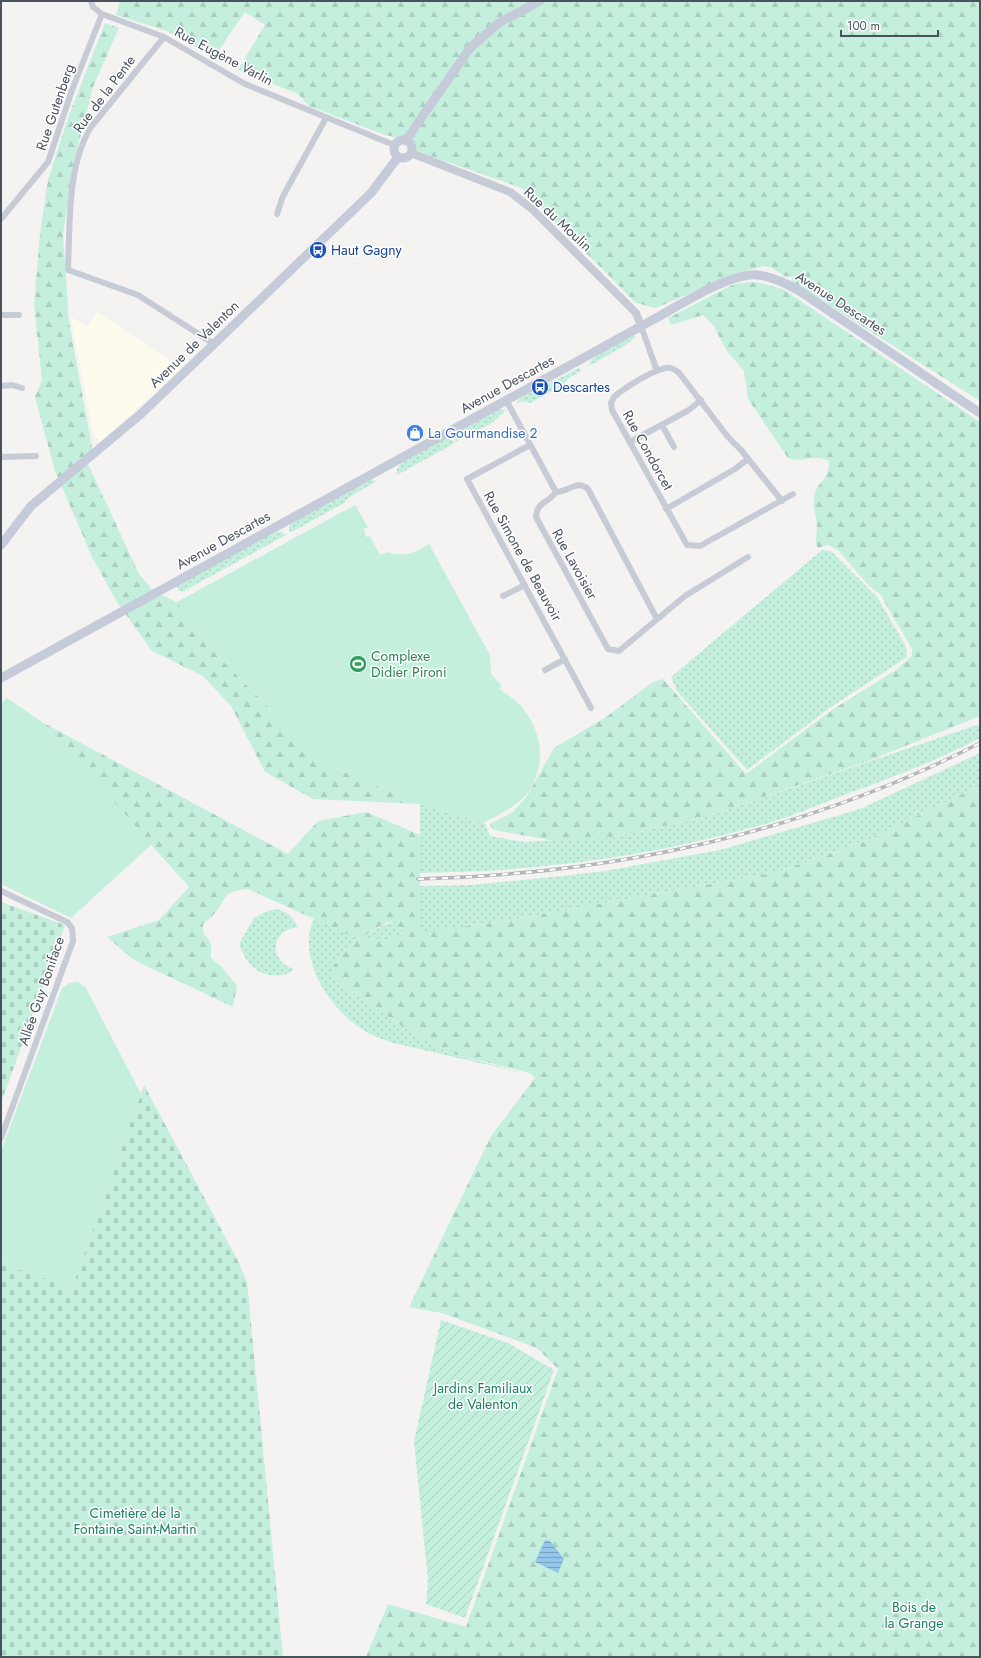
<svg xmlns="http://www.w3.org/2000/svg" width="981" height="1658" font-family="Jost,sans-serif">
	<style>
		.commercial { fill: #fcfbee }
		.grass { fill: url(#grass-dots) }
		.forest { fill: url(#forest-firs) }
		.cemetery { fill: url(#cemetery-stones) }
		.garden { fill: url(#garden-furrows) }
		.pitch { fill: #c4efdd }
		.water { fill: url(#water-rules) }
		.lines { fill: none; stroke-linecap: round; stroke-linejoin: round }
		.minor { stroke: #c7cbd6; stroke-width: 6 }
		.tertiary { stroke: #c7cbd6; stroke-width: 8 }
		.secondary { stroke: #c6cbda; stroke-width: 9 }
		.rail-casing { stroke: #b5b6bc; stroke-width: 3.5 }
		.rail { stroke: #fff; stroke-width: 2; stroke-dasharray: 6; stroke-linecap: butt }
		.labels { text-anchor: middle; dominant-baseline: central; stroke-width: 3; stroke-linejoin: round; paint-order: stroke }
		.street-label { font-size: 14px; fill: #4a515f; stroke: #fff }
		.transit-label { font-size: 14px; fill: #164399; stroke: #fff; text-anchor: start }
		.shop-label { font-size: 14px; fill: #366cbe; stroke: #fff; text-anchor: start }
		.leisure-label { font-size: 14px; fill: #27864d; stroke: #fff; text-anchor: start }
		.park-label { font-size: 14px; fill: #1b8063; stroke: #fff }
	</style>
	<defs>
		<pattern id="grass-dots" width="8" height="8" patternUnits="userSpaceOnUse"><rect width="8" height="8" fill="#c4efdd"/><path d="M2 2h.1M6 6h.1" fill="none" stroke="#aacfc0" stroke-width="1.8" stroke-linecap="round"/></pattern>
		<pattern id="forest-firs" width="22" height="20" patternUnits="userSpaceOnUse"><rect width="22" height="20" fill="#c4efdd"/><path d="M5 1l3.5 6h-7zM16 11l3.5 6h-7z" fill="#aacfc0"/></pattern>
		<pattern id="cemetery-stones" width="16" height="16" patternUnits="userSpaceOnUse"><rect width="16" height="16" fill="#c4efdd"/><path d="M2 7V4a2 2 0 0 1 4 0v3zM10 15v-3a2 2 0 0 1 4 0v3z" fill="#aacfc0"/></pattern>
		<pattern id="garden-furrows" width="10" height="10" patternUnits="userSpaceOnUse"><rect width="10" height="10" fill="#c4efdd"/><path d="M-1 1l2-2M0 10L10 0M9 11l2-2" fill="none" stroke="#aacfc0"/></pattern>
		<pattern id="water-rules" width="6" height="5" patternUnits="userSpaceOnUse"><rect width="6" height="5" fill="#93c6ea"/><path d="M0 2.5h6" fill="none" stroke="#7aa3c1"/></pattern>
	</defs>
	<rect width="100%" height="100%" fill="#f4f3f2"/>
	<path class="commercial" d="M97,312l84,56 -81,75 -7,-10 -22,-116 16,10z"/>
	<path class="grass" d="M634,335v3l-8,7 -35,20 -2,-2 6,-7z
		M579,368l2,3 -11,6 -9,9 -31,17 -8,-2 -6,3 4,-6z
		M500,409l6,1 -14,13 -36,19 -4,-8z
		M449,436l6,7 -58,32v-5l4,-7z
		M371,480l6,1 -26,15 -7,7 -54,30 -1,-6 4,-6z
		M280,531l6,4 -102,56h-4l-4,-5 92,-51 1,1z
		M822,550l9,1 46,46 29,49 1,11 -76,50 -84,63 -70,-79 -6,-14z
		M980,724v14c-42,22 -86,39 -131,55 -26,10 -51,21 -77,29 -114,34 -234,50 -352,51v-69l63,19 2,1 5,12 34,6 88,-5 93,-20z
		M980,753v33l-121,58 -86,29 -281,50 -73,10v-47l52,-1 92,-9 42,-5 115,-21 140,-41z
		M275,909c11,1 18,8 23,18 -28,3 -30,34 -4,42 -4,4 -9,6 -14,6 -22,3 -35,-13 -41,-31l15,-26 9,-5z
		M314,918c18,9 34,21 55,14 10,-3 15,-9 26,-10l9,10c-15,9 -19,12 -35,4l-15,4 -22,28 5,15 68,45 43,25 72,19 -127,-29c-12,-4 -25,-9 -36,-17 -31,-23 -60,-69 -43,-108z"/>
	<path class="forest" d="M120,1h860v400l-189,-120 2,-4 -9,-1 -12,-8 -8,-2 -26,7 -22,9 -60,26 -20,-5 -114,-115 -104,-36 -8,-12 -25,-5 -76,-29 -11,-12 -60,-24 27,-45 -20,-13 -31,45 -47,-26 -51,-16z
		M105,23l14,5 -26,59 -18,71 -12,76 6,88 25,136 -6,6 51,110 14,17 24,11 39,52 109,110 95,40 -107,-5 -48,-27 -34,-66 -28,-30 -51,-25 -35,-49 -24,-43 -38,-88 -20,-74 7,-17 -8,-75 6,-71 8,-54 20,-62z
		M749,282l11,1 23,6 197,133v294l-112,45 -163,56 -93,20 -57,4 -56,-10 -7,-2 -2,-5 23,-12 14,-16 27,-48 52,-31 47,-35 10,-3 83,95 86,-64 64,-40 16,-14v-7l-32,-55 -11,-8 -31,-36 -10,-5 -10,3c-4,-7 -1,-13 -1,-21 0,-10 -6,-23 -2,-34 5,-14 14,-13 14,-32 -14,-8 -28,3 -41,-3l-40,-59 -4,-28 -17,-20 -14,-26 -10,-10 -32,10 -3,-7 66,-34z
		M42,722l246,132 30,-33 48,-9 54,23v97l72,-9 281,-50 86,-29 121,-58v871h-614l22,-53 78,23 92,-258 -21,-21 -95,-35 -33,-6 82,-171 44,-58 -6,-5 -11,-3 -70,-17 -43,-25 -68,-45 -5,-6v-9l22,-28 15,-4c14,7 21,5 35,-4l-9,-10h-8l-19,11 -19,2 -101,-46c-29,3 -19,9 -35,26 -4,5 -9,5 -10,11 -2,7 5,11 7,17 3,5 0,10 1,15l11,9 15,19 -4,21 -99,-47 -27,-23 52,-17 30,-33z"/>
	<path class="cemetery" d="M1,902l64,23 -64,178z
		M144,1085l94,176 9,21 36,375h-282v-394l71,25z"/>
	<path class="garden" d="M441,1320l67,23 46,27 -89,248 -39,-14 2,-24 -14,-138z"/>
	<path class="pitch" d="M355,505l13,22 -4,2 2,8 4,-1 10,19 7,-3c17,6 28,1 42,-8l61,111 1,19 11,12 -3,3c7,5 15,9 20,15 24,26 29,62 7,91 -11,13 -29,20 -43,28l-63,-19 -95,-40 -109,-110 -39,-52z
		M7,698l35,24 110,122 -81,74 -70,-34v-181z
		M78,982l8,6 55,106 -69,194 -71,-25v-112l61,-163 8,-5z"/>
	<path class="water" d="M545,1540l5,1 14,18 -6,14 -23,-11z"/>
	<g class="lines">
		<path class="minor" d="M91,1l2,6 9,7 62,23 81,47 149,61
			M164,37l-73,90c-24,39 -21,98 -23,143l70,25 76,49
			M277,214l6,-18 43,-78
			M1,219l47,-57 24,-72 30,-76
			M1,315h18
			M641,326l16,45
			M1,386l11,-1 10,3
			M506,400l50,92
			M662,425l12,22
			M630,442l59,-32 12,-10
			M530,445l-63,34 124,229
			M1,457l35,-1
			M556,492c-7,11 -20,10 -20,25l72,132 11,2 66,-55 63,-39
			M556,492c13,0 21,-13 32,-3l69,130
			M782,501l-41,-51 -13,-13 -48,-63c-4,-4 -8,-7 -14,-6 -13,2 -42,20 -52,29l-3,6 1,7 75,135 13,1 93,-52
			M666,509l69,-40 13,-10
			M503,596l22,-11
			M545,670l20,-11
			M1,891l66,31 5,6 1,13 -72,197"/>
		<path class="tertiary" d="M411,153l99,39 22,17 104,104 5,13"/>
		<path class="secondary" d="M394 149a9 9 0 1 1 18 0a9 9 0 1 1-18 0Z
			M406,140l64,-92 30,-26 40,-21
			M1,545l30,-39 111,-93 72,-69 157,-151 27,-36
			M1,678l655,-360c24,-13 75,-46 102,-43 16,2 29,9 43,17l179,121"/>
		<defs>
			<path id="rail" d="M418,879c196,-5 387,-46 562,-136"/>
		</defs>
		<use href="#rail" class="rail-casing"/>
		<use href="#rail" class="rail"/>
	</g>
	<defs>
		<symbol id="bus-disc" viewBox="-11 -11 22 22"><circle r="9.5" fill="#1a4fb4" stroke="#fff"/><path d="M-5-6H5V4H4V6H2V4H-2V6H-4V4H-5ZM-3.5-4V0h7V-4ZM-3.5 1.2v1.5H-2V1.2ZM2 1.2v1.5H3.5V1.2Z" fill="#fff"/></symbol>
		<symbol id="shop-disc" viewBox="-11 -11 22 22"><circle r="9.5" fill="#3f7fe0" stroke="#fff"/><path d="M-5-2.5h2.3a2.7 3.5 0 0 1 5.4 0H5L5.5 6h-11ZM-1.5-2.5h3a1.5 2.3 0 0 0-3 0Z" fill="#fff"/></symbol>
		<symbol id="stadium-disc" viewBox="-11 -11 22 22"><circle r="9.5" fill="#2e9e5b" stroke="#fff"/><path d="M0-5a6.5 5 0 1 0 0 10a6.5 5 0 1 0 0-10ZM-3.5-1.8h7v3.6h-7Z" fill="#fff"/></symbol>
	</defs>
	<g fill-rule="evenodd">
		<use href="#bus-disc" x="308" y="240" width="20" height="20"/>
		<use href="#bus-disc" x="530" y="377" width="20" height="20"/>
		<use href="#shop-disc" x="405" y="423" width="20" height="20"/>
		<use href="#stadium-disc" x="348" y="654" width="20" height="20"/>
	</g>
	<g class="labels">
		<g class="street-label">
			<text transform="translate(224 56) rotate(28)">Rue Eugène Varlin</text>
			<text transform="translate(104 94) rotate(-53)">Rue de la Pente</text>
			<text transform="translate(55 107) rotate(-71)">Rue Gutenberg</text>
			<text transform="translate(558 219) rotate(43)">Rue du Moulin</text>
			<text transform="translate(841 303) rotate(33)">Avenue Descartes</text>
			<text transform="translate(194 344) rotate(-44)">Avenue de Valenton</text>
			<text transform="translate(507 384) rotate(-29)">Avenue Descartes</text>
			<text transform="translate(648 450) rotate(61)">Rue Condorcet</text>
			<text transform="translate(223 540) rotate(-29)">Avenue Descartes</text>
			<text transform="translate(523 556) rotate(61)">Rue Simone de Beauvoir</text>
			<text transform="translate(575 564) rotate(61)">Rue Lavoisier</text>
			<text transform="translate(41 991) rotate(-71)">Allée Guy Boniface</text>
		</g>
		<g class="transit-label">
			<text x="331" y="250">Haut Gagny</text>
			<text x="553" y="387">Descartes</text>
		</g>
		<g class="shop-label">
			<text x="428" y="433">La Gourmandise 2</text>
		</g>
		<g class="leisure-label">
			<text x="371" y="656">Complexe<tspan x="371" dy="16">Didier Pironi</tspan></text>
		</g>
		<g class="park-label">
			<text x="483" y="1388">Jardins Familiaux<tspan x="483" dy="16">de Valenton</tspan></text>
			<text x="135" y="1513">Cimetière de la<tspan x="135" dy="16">Fontaine Saint-Martin</tspan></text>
			<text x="914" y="1607">Bois de<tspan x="914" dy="16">la Grange</tspan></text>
		</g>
	</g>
	<rect width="981" height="1658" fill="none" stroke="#4a515f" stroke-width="4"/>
	<path d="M841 30v6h97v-6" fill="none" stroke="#4a515f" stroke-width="2"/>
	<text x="847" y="30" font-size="12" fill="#4a515f" stroke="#ffffff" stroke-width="3" paint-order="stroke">100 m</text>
</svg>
